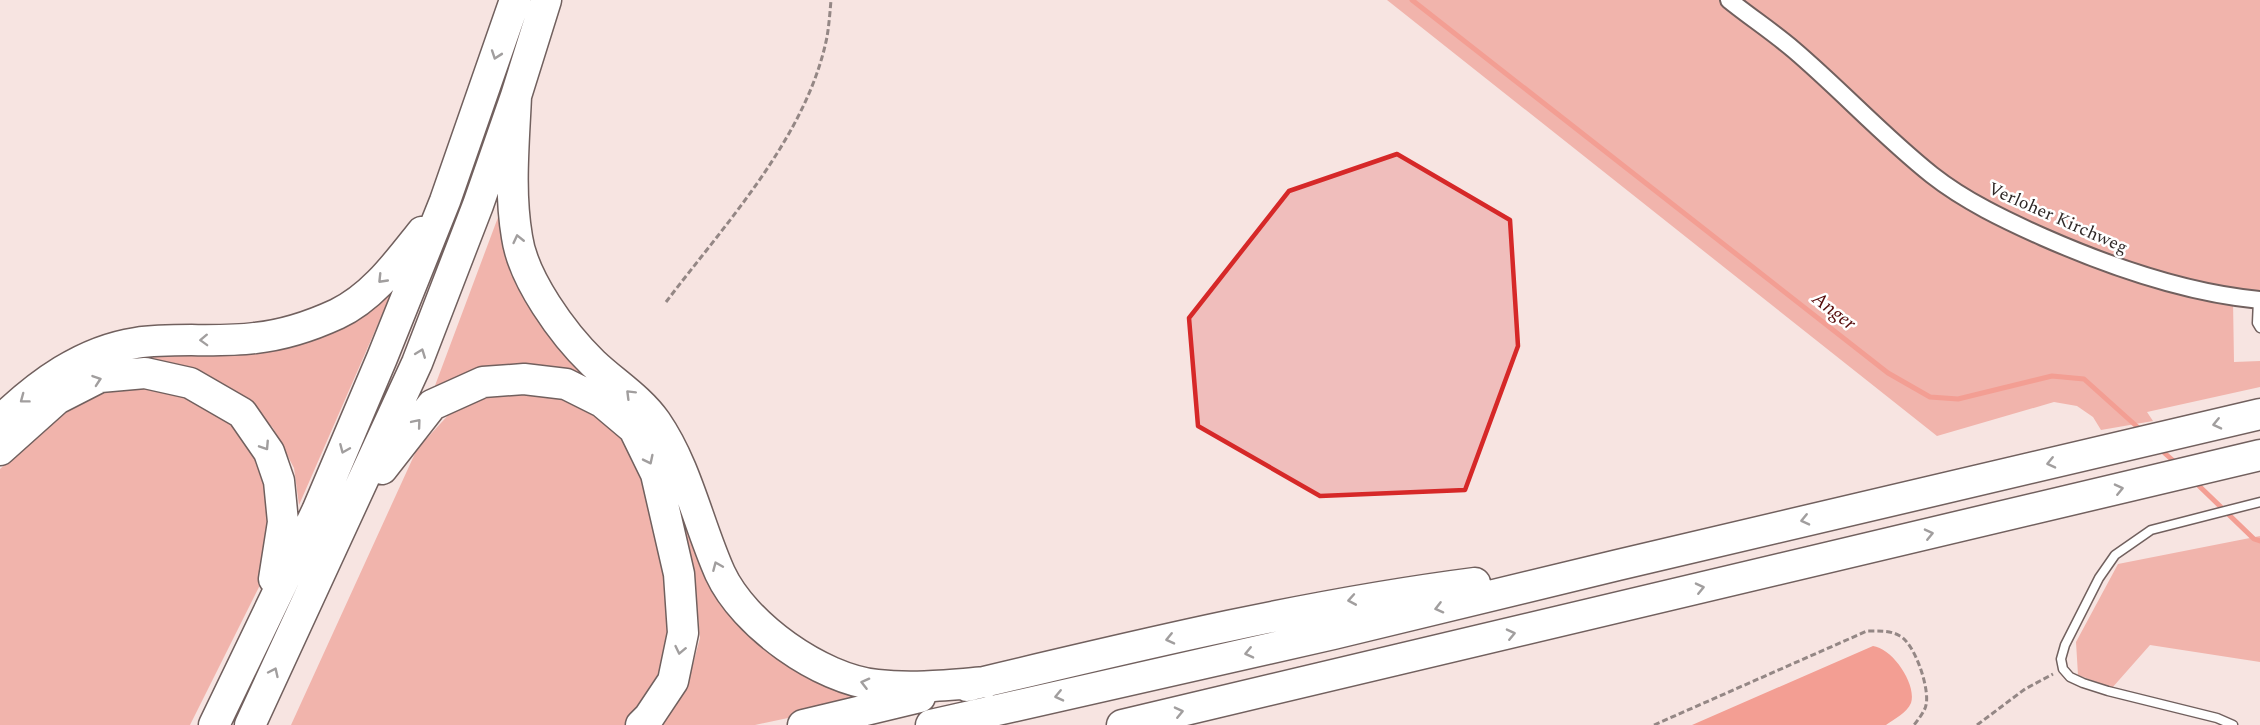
<svg xmlns="http://www.w3.org/2000/svg" width="2260" height="725" font-family="Spectral,serif">
	<style>
		.green { fill: #f1b4ac }
		.water { fill: #f39e93 }
		.lines { fill: none; stroke-linecap: round; stroke-linejoin: round }
		.stream { stroke: #f39e93; stroke-width: 5 }
		.lane-casing { stroke: #71605e; stroke-width: 11 }
		.street-casing { stroke: #71605e; stroke-width: 20 }
		.highway-casing { stroke: #71605e; stroke-width: 33 }
		.path { stroke: #948785; stroke-width: 3; stroke-dasharray: 6 3; stroke-linecap: butt }
		.lane { stroke: #fff; stroke-width: 8 }
		.street { stroke: #fff; stroke-width: 16 }
		.highway { stroke: #fff; stroke-width: 30 }
		.oneway { stroke: #a19e9e }
		.marked { fill: #d62828; fill-opacity: 0.2; stroke: #d62828; stroke-width: 4.5; stroke-linejoin: round }
		.labels { text-anchor: middle; dominant-baseline: central; stroke-width: 5; stroke-linejoin: round; paint-order: stroke }
		.street-label { font-size: 18px; fill: #2f2827; stroke: #fff }
		.water-label { font-size: 20px; font-style: italic; fill: #570c0b; stroke: #fff }
	</style>
	<rect width="100%" height="100%" fill="#f7e4e1"/>
	<path class="green" d="M1387,0h337l120,98 168,129 221,73 1,62 26,-1v26l-113,25 6,9 -52,9 -8,-13 -16,-11 -23,-4 -117,34z
		M1732,0h528v294l-113,-21 -181,-78z
		M506,196l4,43 103,148 -183,12z
		M395,285l-96,220 -5,-37 -21,-40 -33,-34 -39,-23 -86,-11 50,-10 88,-3z
		M146,382l42,9 46,28 30,39 8,103 -82,164h-190v-256l67,-62 38,-20z
		M496,391l71,1 60,44 23,43 22,97 -7,103 -38,46h-336l126,-276 35,-38z
		M678,507l34,75 161,118 -118,25h-92l24,-39 13,-48 -6,-66z
		M2260,536v126l-110,-17 -38,43 -34,-13 -2,-33 42,-78z"/>
	<path class="water" d="M1873,646c19,2 44,38 38,57 -4,10 -17,16 -25,22h-194z"/>
	<g class="lines">
		<path class="stream" d="M1412,0l476,373 42,24 28,2 94,-23 32,3 59,53
			M2160,449l18,16
			M2195,482l59,57 6,2"/>
		<defs>
			<path id="lane" d="M2258,300l-1,23 3,5
				M2233,725l-16,-7 -109,-27 -25,-8 -13,-6 -7,-8 -2,-10 4,-14 34,-67 16,-23 36,-25 109,-28"/>
			<path id="street" d="M1729,0c21,17 44,32 65,50 47,40 89,86 138,125 33,26 73,45 111,62 68,30 142,56 217,63"/>
			<path id="highway" d="M516,96c-2,47 -7,94 1,141 6,42 46,97 76,126 21,20 46,35 63,59 31,45 42,102 64,151 24,52 100,106 157,112 37,4 72,0 109,-3
				M0,421c38,-37 83,-70 136,-78 39,-6 80,0 119,-5 29,-3 56,-12 82,-24 36,-17 61,-52 85,-82
				M0,450l57,-51 43,-22 45,-4 45,10 52,30 27,39 10,29 4,41 -9,57
				M382,469l50,-64 51,-23 41,-3 42,5 36,18 32,27 22,45 23,100 4,59 -10,48 -24,36 -8,8
				M967,686c168,-40 337,-81 508,-103
				M214,725l103,-214 65,-153 63,-157 70,-201
				M250,725l167,-362 61,-158 38,-109 30,-96
				M803,725l117,-28
				M931,725l402,-91 285,-69 642,-151
				M1122,725l1138,-270"/>
		</defs>
		<use href="#lane" class="lane-casing"/>
		<use href="#street" class="street-casing"/>
		<use href="#highway" class="highway-casing"/>
		<path class="path" d="M666,302c60,-79 141,-166 161,-265 2,-12 3,-25 4,-37
			M1654,725l213,-94c12,0 23,-1 33,5 15,8 30,53 26,69 -1,6 -8,15 -12,20
			M1977,725l48,-36 28,-15"/>
		<use href="#lane" class="lane"/>
		<use href="#street" class="street"/>
		<use href="#highway" class="highway"/>
	</g>
	<defs><path id="oneway-chevron" d="M-2-3.5L2.5 0L-2 3.5" fill="none" stroke-width="1.6" stroke-linecap="round" stroke-linejoin="round" transform="scale(1.5)"/></defs>
	<g class="oneway">
		<use href="#oneway-chevron" transform="translate(496 55) rotate(109)"/>
		<use href="#oneway-chevron" transform="translate(518 239) rotate(-103)"/>
		<use href="#oneway-chevron" transform="translate(382 279) rotate(134)"/>
		<use href="#oneway-chevron" transform="translate(204 340) rotate(178)"/>
		<use href="#oneway-chevron" transform="translate(421 353) rotate(-69)"/>
		<use href="#oneway-chevron" transform="translate(97 380) rotate(-19)"/>
		<use href="#oneway-chevron" transform="translate(630 394) rotate(-135)"/>
		<use href="#oneway-chevron" transform="translate(24 399) rotate(143)"/>
		<use href="#oneway-chevron" transform="translate(417 423) rotate(-50)"/>
		<use href="#oneway-chevron" transform="translate(2217 424) rotate(167)"/>
		<use href="#oneway-chevron" transform="translate(265 446) rotate(57)"/>
		<use href="#oneway-chevron" transform="translate(344 449) rotate(113)"/>
		<use href="#oneway-chevron" transform="translate(649 460) rotate(64)"/>
		<use href="#oneway-chevron" transform="translate(2051 463) rotate(167)"/>
		<use href="#oneway-chevron" transform="translate(2119 489) rotate(-13)"/>
		<use href="#oneway-chevron" transform="translate(1805 520) rotate(167)"/>
		<use href="#oneway-chevron" transform="translate(1929 534) rotate(-13)"/>
		<use href="#oneway-chevron" transform="translate(717 566) rotate(-113)"/>
		<use href="#oneway-chevron" transform="translate(1700 588) rotate(-13)"/>
		<use href="#oneway-chevron" transform="translate(1352 600) rotate(170)"/>
		<use href="#oneway-chevron" transform="translate(1439 608) rotate(166)"/>
		<use href="#oneway-chevron" transform="translate(1511 634) rotate(-13)"/>
		<use href="#oneway-chevron" transform="translate(1170 639) rotate(167)"/>
		<use href="#oneway-chevron" transform="translate(680 650) rotate(102)"/>
		<use href="#oneway-chevron" transform="translate(1249 653) rotate(167)"/>
		<use href="#oneway-chevron" transform="translate(274 672) rotate(-65)"/>
		<use href="#oneway-chevron" transform="translate(865 683) rotate(-166)"/>
		<use href="#oneway-chevron" transform="translate(1059 696) rotate(167)"/>
		<use href="#oneway-chevron" transform="translate(1179 712) rotate(-13)"/>
	</g>
	<path class="marked" d="M1397,154l113,66 8,126 -53,144 -145,6 -122,-70 -9,-108 100,-127z"/>
	<g class="labels">
		<g class="street-label">
			<text transform="translate(2058 218) rotate(24)">Verloher Kirchweg</text>
		</g>
		<g class="water-label">
			<text transform="translate(1834 311) rotate(38)">Anger</text>
		</g>
	</g>
</svg>
